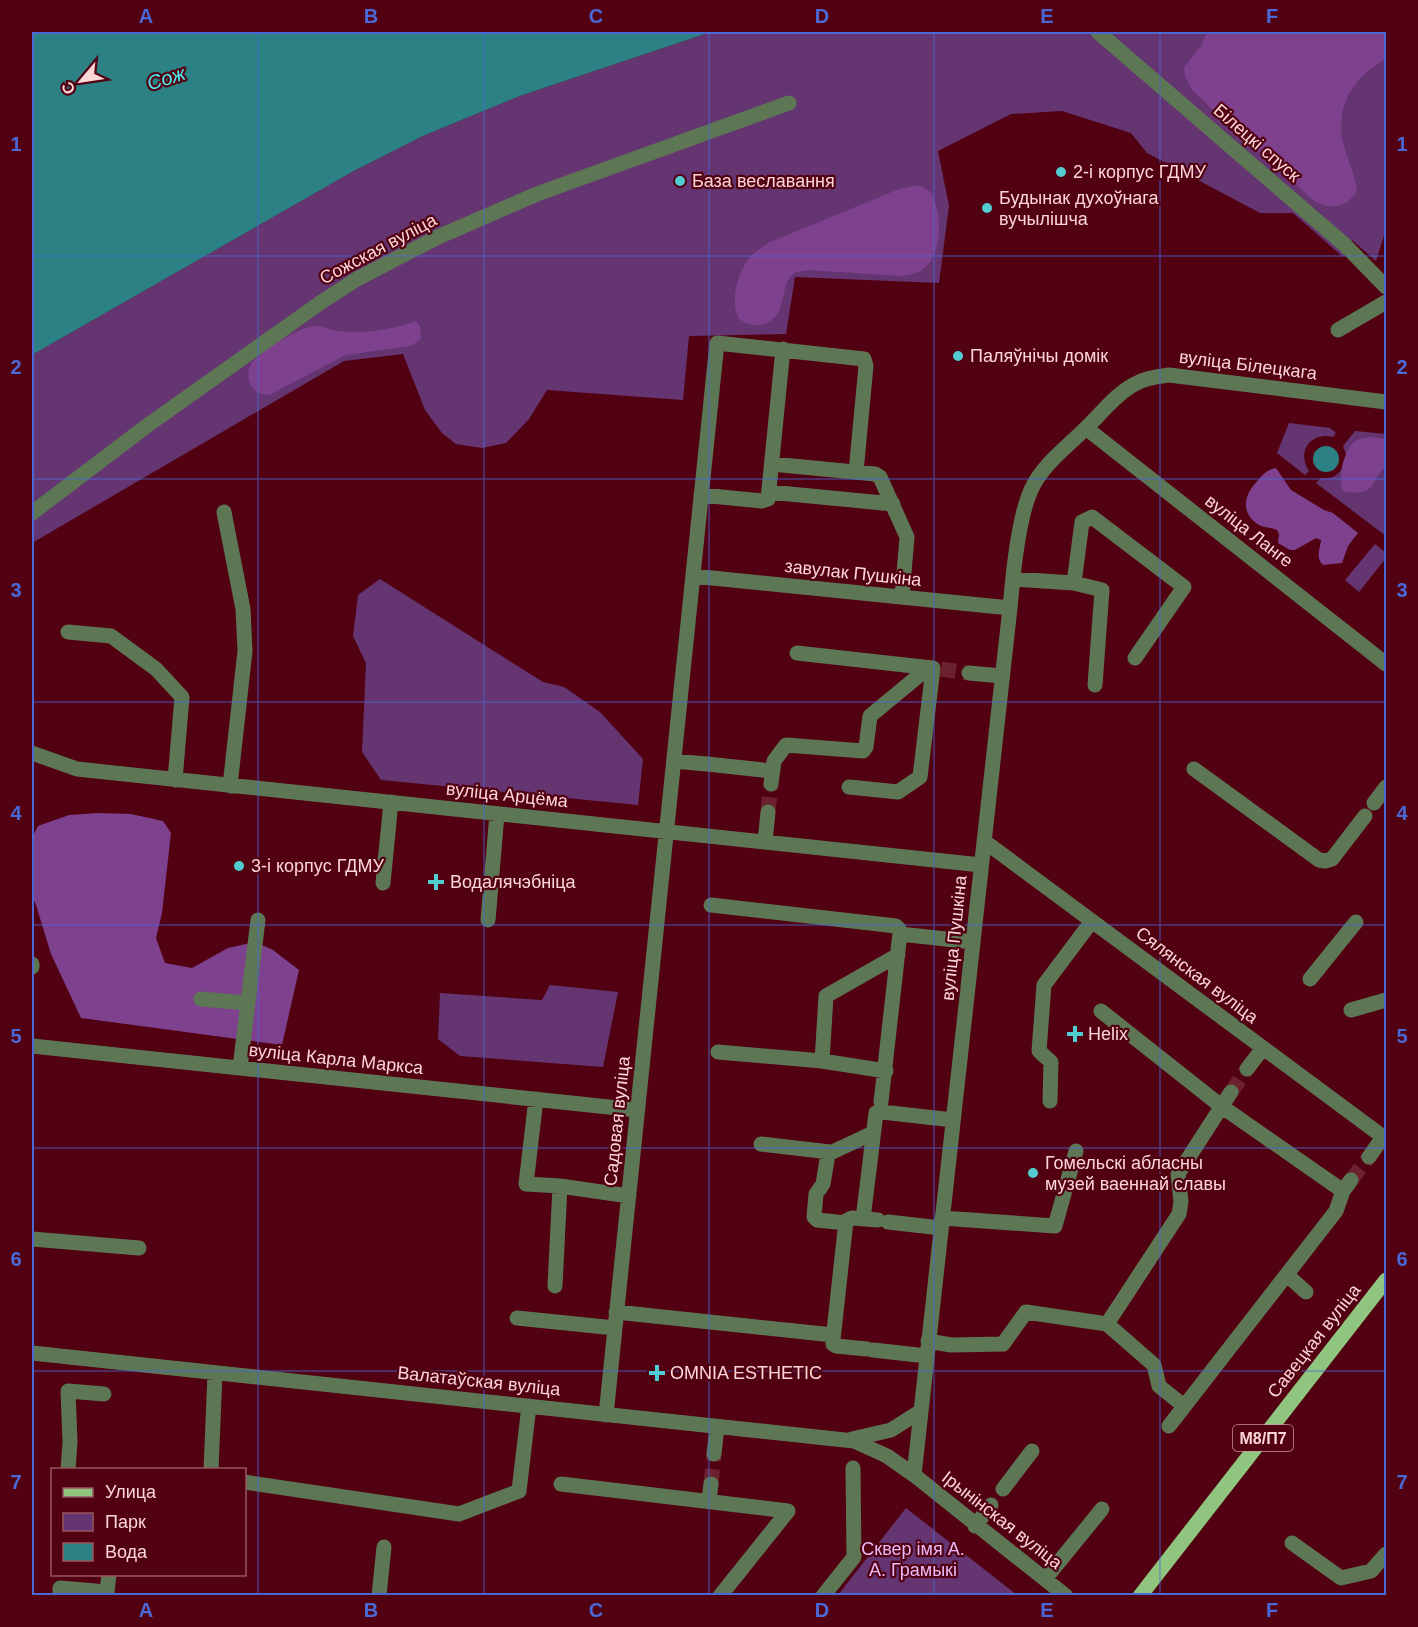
<svg xmlns="http://www.w3.org/2000/svg" width="1418" height="1627" font-family="Helvetica,sans-serif">
	<style>
		.green { fill: #653572 }
		.forest { fill: #7d418d }
		.water { fill: #2b8184 }
		.lines { fill: none; stroke-linecap: round; stroke-linejoin: round }
		.minor-tunnel { stroke: #6c212f; stroke-width: 15; stroke-dasharray: 15 8; stroke-linecap: butt }
		.minor { stroke: #5d7755; stroke-width: 15 }
		.major { stroke: #8fc57e; stroke-width: 15 }
		.grid { fill: none; stroke: #4a69d7; stroke-width: 1.5; stroke-opacity: 0.55 }
		.poi-dot { fill: #51ccd1; stroke: #520112; stroke-width: 2 }
		.labels { text-anchor: middle; dominant-baseline: central; stroke-width: 4.5; stroke-linejoin: round; paint-order: stroke }
		.shield { fill: #520112; stroke: #ca959a; stroke-width: 1.5 }
		.shield-label { font-size: 16px; font-weight: bold; fill: #fdd5d5 }
		.street-label { font-size: 18px; fill: #fdd5d5; stroke: #520112 }
		.poi-label { font-size: 18px; fill: #fdd5d5; stroke: #520112; text-anchor: start }
		.park-label { font-size: 18px; fill: #eabaf8; stroke: #520112 }
		.water-label { font-size: 20px; font-style: italic; fill: #50f0f6; stroke: #520112 }
		.neatline { fill: none; stroke: #4a69d7; stroke-width: 2 }
		.grid-label { font-size: 20px; text-anchor: middle; font-weight: bold; fill: #4a69d7 }
	</style>
	<rect width="100%" height="100%" fill="#520112"/>
	<path class="green" d="M711,32h675v197l-10,32 -24,-21 -9,17 -50,-44h-33l-113,-60 -16,-20 -69,-22 -51,3 -73,37 11,55 -10,77 -144,-6 -9,57 -97,2 -6,64 -136,-10 -18,29 -23,24 -24,5 -26,-4 -14,-11 -17,-23 -22,-56 -59,7 -312,182v-188l320,-183 71,-36 97,-40z
		M1289,423l41,5 6,5 -3,4c-22,-6 -37,15 -24,34l-4,4 -28,-22z
		M1355,431l31,3v102l-70,-53 5,-5c16,2 21,-7 26,-21l-4,-11z
		M1375,544l11,9v5l-27,34 -14,-12z
		M380,579l163,103 21,5 36,25 43,47 -5,46 -257,-25 -19,-28 4,-89 -13,-27 5,-41z
		M550,985l68,7 -15,75 -143,-11 -22,-17 2,-46 102,7z
		M906,1508l111,87h-179z"/>
	<path class="forest" d="M1207,32h179v27c-31,16 -51,46 -43,83 4,17 12,32 14,49 -11,18 -27,19 -44,9l-93,-83 -28,-27 -7,-14 -1,-9 17,-21z
		M918,185l13,7c11,20 13,61 -8,77 -6,5 -15,6 -23,7l-91,-6c-7,1 -13,1 -18,6 -12,12 -2,43 -31,49 -9,1 -15,-2 -22,-7 -8,-20 0,-49 15,-64 4,-4 10,-7 15,-11l131,-54z
		M416,321l4,5 1,13 -10,7 -65,9 -77,40c-11,-1 -18,-5 -20,-15 -1,-5 -1,-10 1,-14 6,-13 47,-37 62,-40 8,-1 18,4 27,5 26,3 52,-1 77,-10z
		M1372,437l14,2v27c-19,18 -8,31 -43,25 -6,-11 1,-41 11,-49 5,-4 11,-4 18,-5z
		M1276,468l15,22 33,20 9,3 25,20 -10,13 -6,17 -19,2c-8,-8 -3,-15 -2,-25l-5,-2 -21,12h-5l-12,-7 1,-9 -2,-4c-6,-3 -13,-2 -18,-5 -17,-10 -16,-27 -5,-40 7,-8 11,-15 22,-17z
		M98,813l33,1 32,7 8,12 -9,80 -6,25 9,25 27,5 36,-20 27,-6 18,8 26,20 -17,75 -201,-27 -30,-64 -15,-49 -4,-9v-58l6,-12 31,-11z"/>
	<path class="water" d="M32,32h679l-191,64 -97,40 -71,36 -320,183z
		M1313 459a13 13 0 1 1 26 0a13 13 0 1 1-26 0Z"/>
	<g class="lines">
		<path class="minor-tunnel" d="M941,669l28,4
			M768,812l3,-28
			M1231,1092l16,-23
			M1351,1180l18,-23
			M711,1484l3,-30"/>
		<path class="minor" d="M1098,32l247,213 41,42
			M1338,330l48,-28
			M1086,428l300,236
			M772,464l103,10 5,3 27,60 -5,60
			M769,492l124,12
			M701,495l61,6 6,-2 15,-150
			M224,512l19,97 2,42 -15,135
			M32,513l116,-88 172,-122 37,-24 81,-42 99,-43 252,-91
			M693,576l317,32
			M1013,579l61,4 8,-61 10,-5 92,70 -49,71
			M1074,583l28,7 -7,95
			M68,632l43,4 45,33 26,28 -7,83
			M797,653l135,15
			M969,673l33,3
			M32,753l45,16 904,96
			M674,761l32,3
			M707,764l65,7
			M1194,769l125,91 6,1 7,-2 33,-43
			M771,784l3,-23 12,-16 77,6 3,-4 4,-31 58,-48
			M849,787l49,5 22,-15 13,-109
			M1374,803l12,-16
			M984,841l402,298
			M765,842l3,-30
			M383,883l8,-81
			M711,905l185,21 3,3 1,4 -19,169
			M488,920l9,-106
			M900,934l73,8
			M32,964v3
			M1310,979l46,-57
			M201,999l46,4
			M1351,1010l35,-10
			M1101,1011l120,95 122,85
			M32,1046l605,64
			M718,1052l104,9
			M240,1068l18,-148
			M1247,1069l16,-21
			M886,1071l-64,-10 4,-65 72,-41
			M536,1099l-10,85 34,2
			M1050,1101l1,-39 -12,-11 5,-66 48,-64
			M761,1144l69,8
			M1369,1157l14,-20
			M942,1218l113,8 21,-75
			M863,1219l13,-106 6,-1 71,8
			M888,1222l53,6
			M846,1223l-29,-3 -3,-3 2,-23 7,-10 5,-30 45,-21
			M32,1239l107,9
			M1287,1275l19,17
			M555,1286l5,-100 69,10
			M616,1312l217,23
			M517,1318l98,10
			M1107,1324l72,-110 2,-12 -3,-28 53,-82
			M928,1341l23,4 52,-1 23,-32 81,12 47,41 5,21 25,20
			M867,1349l-31,-3 -3,-2v-4l13,-119 6,-3 26,2
			M873,1350l54,6
			M32,1353l822,88 33,15 27,19 152,121
			M606,1415l111,-1072 147,16 2,7 -10,106
			M1169,1426l167,-215 7,-20 8,-11
			M852,1439l39,-9 30,-19
			M714,1454l3,-27
			M68,1470l2,-28 -2,-51 36,3
			M211,1470l4,-97
			M914,1475l96,-867c3,-33 8,-89 21,-118 11,-25 36,-43 55,-62 15,-14 29,-33 47,-43 12,-7 23,-8 36,-10l217,27
			M244,1482l215,32 60,-23 10,-85
			M561,1484l227,27
			M1003,1489l29,-38
			M709,1501l2,-17
			M975,1526l16,-21
			M1292,1543l49,35 30,-7 15,-17
			M1045,1579l57,-70
			M60,1596v-8l47,4 2,-18
			M379,1596l5,-49
			M720,1596l68,-85
			M823,1596l31,-39 -1,-89"/>
		<path class="major" d="M1140,1596l246,-316"/>
	</g>
	<path class="grid" d="M258,32v1564M484,32v1564M709,32v1564M934,32v1564M1160,32v1564M32,256h1354M32,479h1354M32,702h1354M32,925h1354M32,1148h1354M32,1371h1354"/>
	<g class="poi-dot">
		<circle cx="1061" cy="172" r="6"/>
		<circle cx="680" cy="181" r="6"/>
		<circle cx="987" cy="208" r="6"/>
		<circle cx="958" cy="356" r="6"/>
		<circle cx="239" cy="866" r="6"/>
		<path d="M433 873h6v6h6v6h-6v6h-6v-6h-6v-6h6z"/>
		<path d="M1072 1025h6v6h6v6h-6v6h-6v-6h-6v-6h6z"/>
		<circle cx="1033" cy="1173" r="6"/>
		<path d="M654 1364h6v6h6v6h-6v6h-6v-6h-6v-6h6z"/>
	</g>
	<g class="labels">
		<rect class="shield" x="1233" y="1425" width="60" height="26" rx="4.5"/>
		<g class="shield-label">
			<text x="1263" y="1438">М8/П7</text>
		</g>
		<g class="street-label">
			<text transform="translate(1257 143) rotate(41)">Білецкі спуск</text>
			<text transform="translate(378 249) rotate(-28)">Сожская вуліца</text>
			<text transform="translate(1248 365) rotate(7)">вуліца Білецкага</text>
			<text transform="translate(1249 531) rotate(38)">вуліца Ланге</text>
			<text transform="translate(853 573) rotate(6)">завулак Пушкіна</text>
			<text transform="translate(507 795) rotate(6)">вуліца Арцёма</text>
			<text transform="translate(954 938) rotate(-84)">вуліца Пушкіна</text>
			<text transform="translate(1197 975) rotate(37)">Сялянская вуліца</text>
			<text transform="translate(336 1059) rotate(6)">вуліца Карла Маркса</text>
			<text transform="translate(617 1121) rotate(-84)">Садовая вуліца</text>
			<text transform="translate(1314 1341) rotate(-52)">Савецкая вуліца</text>
			<text transform="translate(479 1381) rotate(6)">Валатаўская вуліца</text>
			<text transform="translate(1002 1520) rotate(38)">Ірынінская вуліца</text>
		</g>
		<g class="poi-label">
			<text x="1073" y="172">2-і корпус ГДМУ</text>
			<text x="692" y="181">База веславання</text>
			<text x="999" y="198">Будынак духоўнага<tspan x="999" dy="21">вучылішча</tspan></text>
			<text x="970" y="356">Паляўнічы домік</text>
			<text x="251" y="866">3-і корпус ГДМУ</text>
			<text x="450" y="882">Водалячэбніца</text>
			<text x="1088" y="1034">Helix</text>
			<text x="1045" y="1163">Гомельскі абласны<tspan x="1045" dy="21">музей ваеннай славы</tspan></text>
			<text x="670" y="1373">OMNIA ESTHETIC</text>
		</g>
		<g class="park-label">
			<text x="913" y="1549">Сквер імя А.<tspan x="913" dy="21">А. Грамыкі</tspan></text>
		</g>
		<g class="water-label">
			<text transform="translate(166 78) rotate(-17)">Сож</text>
		</g>
	</g>
	<rect width="1418" height="1627" fill="none" stroke="#520112" stroke-width="66"/>
	<rect x="51" y="1468" width="195" height="108" fill="#520112" stroke="#965660" stroke-width="1.5"/>
	<rect x="63" y="1488" width="30" height="9" fill="#8fc57e" stroke="#965660" stroke-width="1.5"/>
	<text x="105" y="1498" font-size="18" fill="#fdd5d5">Улица</text>
	<rect x="63" y="1513" width="30" height="18" fill="#653572" stroke="#965660" stroke-width="1.5"/>
	<text x="105" y="1528" font-size="18" fill="#fdd5d5">Парк</text>
	<rect x="63" y="1543" width="30" height="18" fill="#2b8184" stroke="#965660" stroke-width="1.5"/>
	<text x="105" y="1558" font-size="18" fill="#fdd5d5">Вода</text>
	<g transform="translate(81 81) rotate(241)" stroke="#520112" stroke-width="4.5" paint-order="stroke">
	<path d="M0-4.5L10 22L0 15L-10 22Z" fill="#fdd5d5"/>
	<text y="-9" font-size="16" font-weight="bold" text-anchor="middle" fill="#fdd5d5">С</text>
	</g>
	<rect x="33" y="33" width="1352" height="1561" class="neatline"/>
	<g class="grid-label">
		<text x="146" y="23">A</text>
		<text x="371" y="23">B</text>
		<text x="596" y="23">C</text>
		<text x="822" y="23">D</text>
		<text x="1047" y="23">E</text>
		<text x="1272" y="23">F</text>
		<text x="16" y="151">1</text>
		<text x="1402" y="151">1</text>
		<text x="16" y="374">2</text>
		<text x="1402" y="374">2</text>
		<text x="16" y="597">3</text>
		<text x="1402" y="597">3</text>
		<text x="16" y="820">4</text>
		<text x="1402" y="820">4</text>
		<text x="16" y="1043">5</text>
		<text x="1402" y="1043">5</text>
		<text x="16" y="1266">6</text>
		<text x="1402" y="1266">6</text>
		<text x="16" y="1489">7</text>
		<text x="1402" y="1489">7</text>
		<text x="146" y="1617">A</text>
		<text x="371" y="1617">B</text>
		<text x="596" y="1617">C</text>
		<text x="822" y="1617">D</text>
		<text x="1047" y="1617">E</text>
		<text x="1272" y="1617">F</text>
	</g>
</svg>
